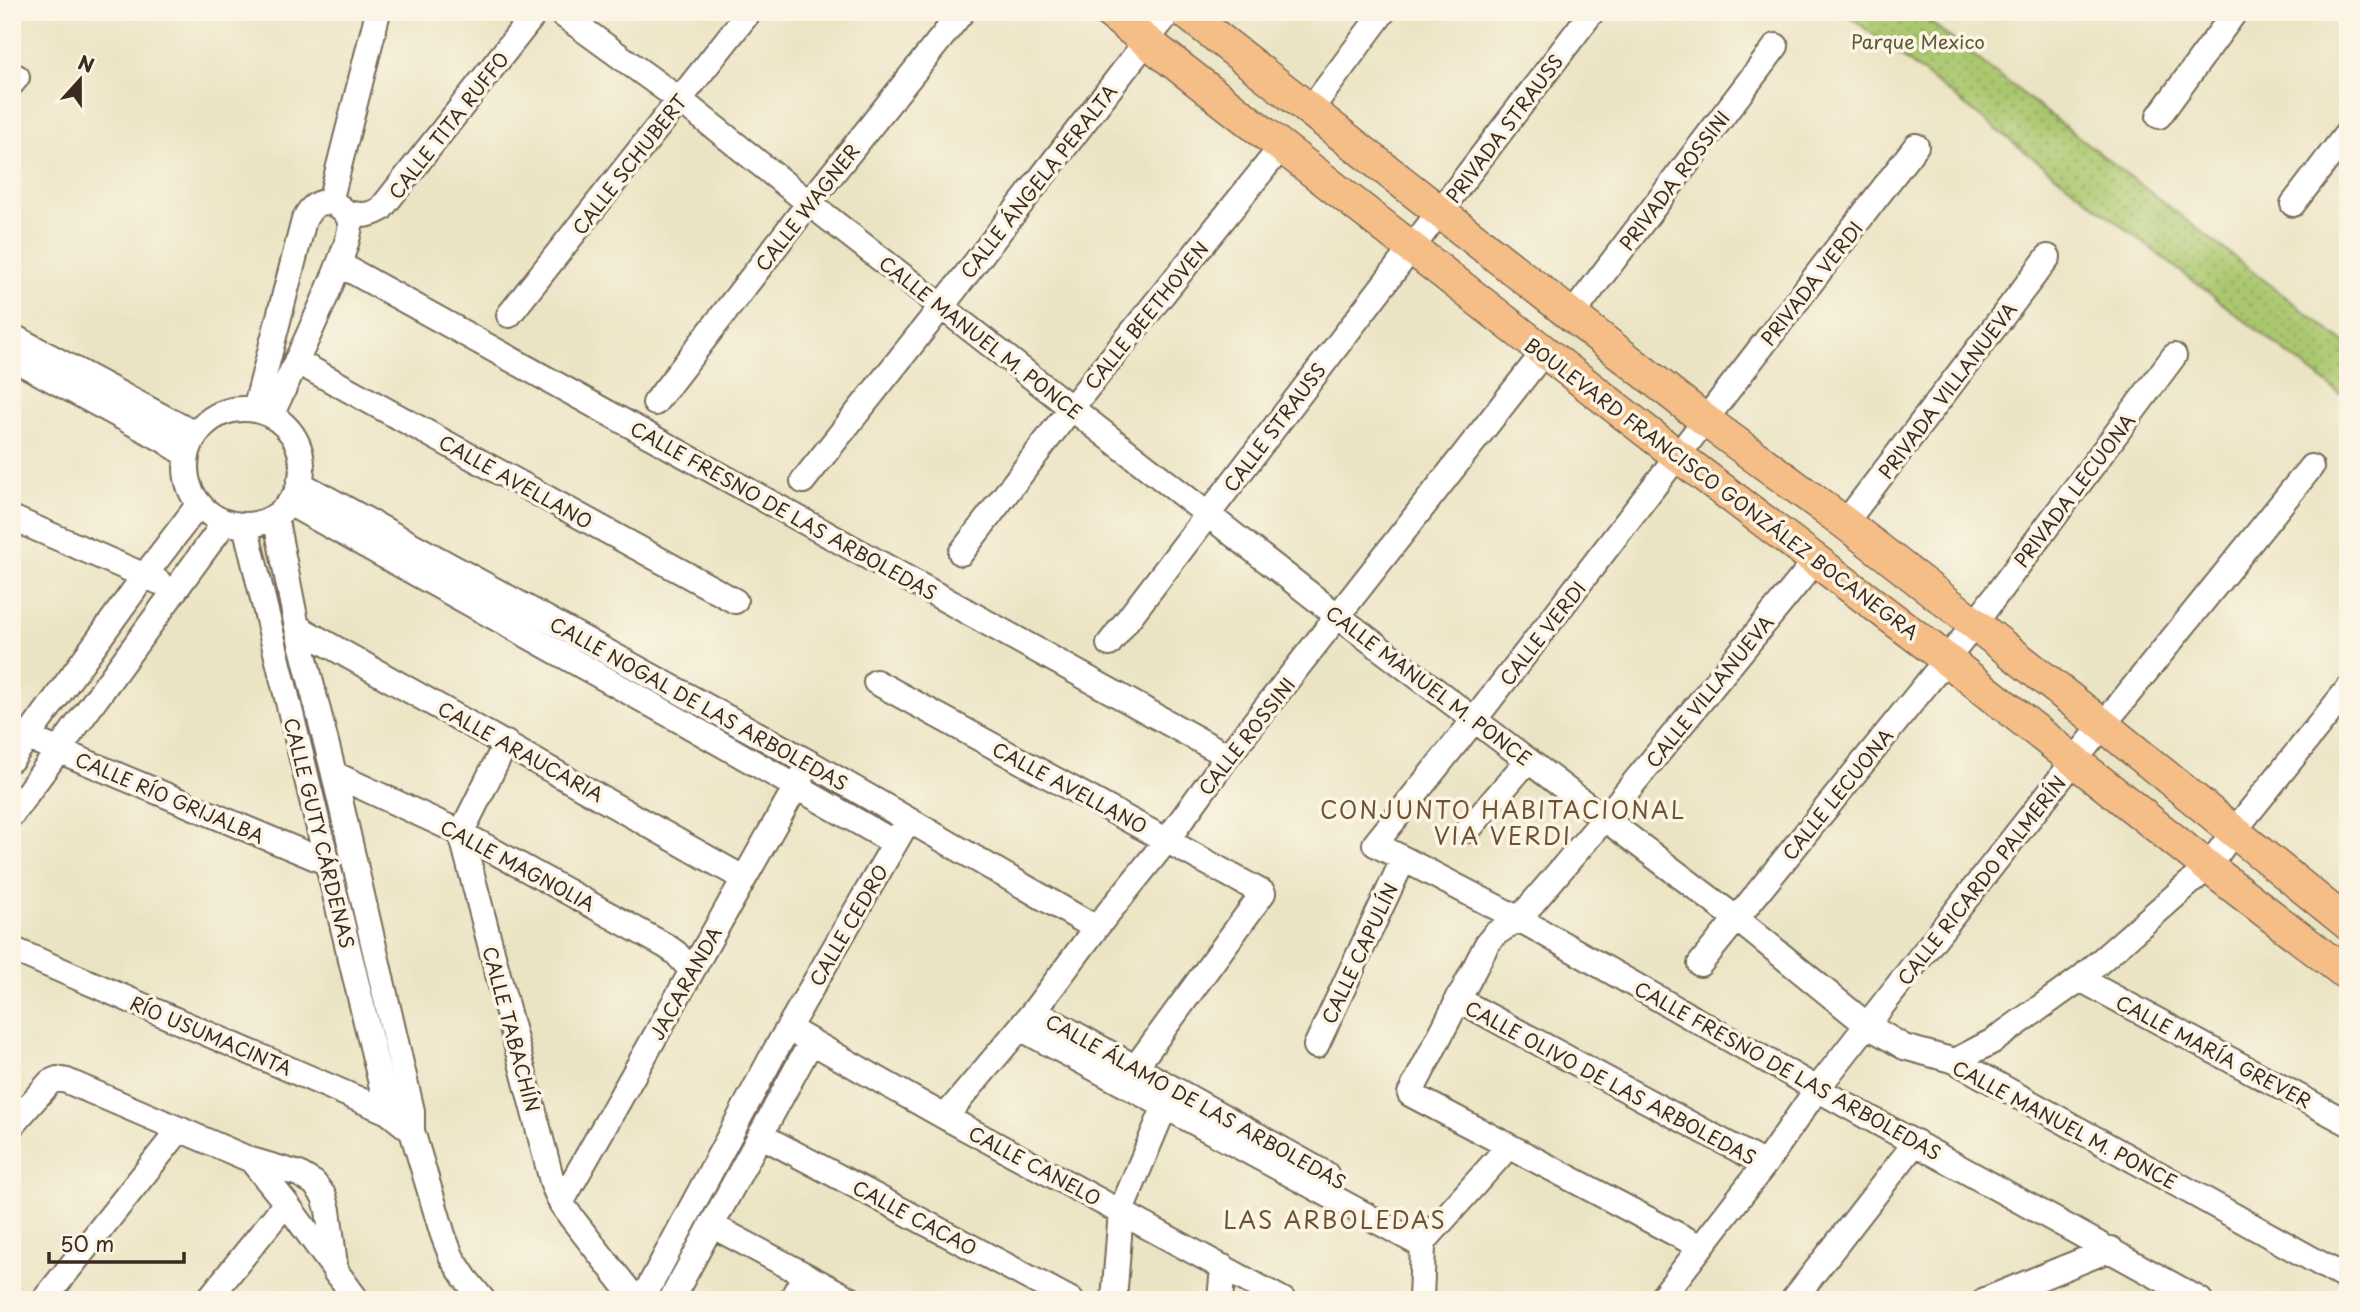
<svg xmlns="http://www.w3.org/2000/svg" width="2360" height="1312" font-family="'Playpen Sans',sans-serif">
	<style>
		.park { fill: url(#park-dots); stroke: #727846; stroke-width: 2 }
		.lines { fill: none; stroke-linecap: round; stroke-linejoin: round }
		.minor-casing { stroke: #796b58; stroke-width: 28 }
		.major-casing { stroke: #796b58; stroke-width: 35 }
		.minor { stroke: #fff; stroke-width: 24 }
		.major { stroke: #f6be87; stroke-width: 32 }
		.labels { text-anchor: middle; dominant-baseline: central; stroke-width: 7; stroke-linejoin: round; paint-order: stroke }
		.park-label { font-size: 19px; fill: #5c5936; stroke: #fcf5e5 }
		.street-label { font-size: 19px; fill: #3b2a1e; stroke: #fcf5e5 }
		.quarter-label { font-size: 23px; letter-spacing: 2px; fill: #6f5234; stroke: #fcf5e5 }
	</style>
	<defs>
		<pattern id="park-dots" width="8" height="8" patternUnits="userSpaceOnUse" patternTransform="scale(1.75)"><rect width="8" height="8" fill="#aac76e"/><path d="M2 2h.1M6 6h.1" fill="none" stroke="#8ca25a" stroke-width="1.8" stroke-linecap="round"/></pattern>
	</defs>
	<rect width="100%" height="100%" fill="#fcf5e5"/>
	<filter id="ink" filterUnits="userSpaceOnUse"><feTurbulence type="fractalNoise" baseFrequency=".0143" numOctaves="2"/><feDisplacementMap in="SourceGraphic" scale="14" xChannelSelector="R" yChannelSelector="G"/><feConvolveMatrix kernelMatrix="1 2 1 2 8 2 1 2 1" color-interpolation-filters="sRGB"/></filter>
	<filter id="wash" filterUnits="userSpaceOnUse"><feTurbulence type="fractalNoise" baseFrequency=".00686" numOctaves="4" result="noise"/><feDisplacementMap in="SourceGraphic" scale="28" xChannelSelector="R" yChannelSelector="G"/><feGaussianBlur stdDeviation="1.57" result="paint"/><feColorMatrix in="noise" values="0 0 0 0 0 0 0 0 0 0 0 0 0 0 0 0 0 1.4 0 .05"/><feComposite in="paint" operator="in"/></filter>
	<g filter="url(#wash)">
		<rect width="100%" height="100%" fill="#ebe4c4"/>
		<path class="park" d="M1844,12h73l431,333v41l-8,8z"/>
	</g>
	<g filter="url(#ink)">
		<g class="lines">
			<defs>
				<path id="minor" d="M559,12l121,88 129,103 530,414 398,302 130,106 37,22 51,14 393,218
					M12,83l5,-6
					M1311,109l72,-97
					M2159,116l76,-104
					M1916,146l-441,573 -100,125 144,75 298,170 383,211
					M330,202l48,-190
					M2293,204l55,-72
					M347,213c15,3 22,3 34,-4l155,-197
					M339,264l889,492
					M509,315l240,-303
					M1572,315l204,-269
					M12,336l183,98
					M12,358l152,82 23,15
					M296,361l439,240
					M655,403l154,-200 153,-191
					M186 467a58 58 0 1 1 116 0a58 58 0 1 1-116 0Z
					M255,410l49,-190c4,-7 7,-13 14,-16 13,-6 30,5 32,19 3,24 -65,161 -79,193
					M803,481l139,-175 227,-294
					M299,483l511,280 286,165
					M289,503l383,213 223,127
					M275,516l22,111 37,147 78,337v20l31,104 9,23 13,20 18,22
					M12,518l147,64
					M1845,523l203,-266
					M245,525l143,587 24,19
					M961,553l111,-146 210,-261
					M297,627l446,251
					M1109,644l483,-632
					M876,682l387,211 -128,175
					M12,731l316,132
					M506,743l-45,90 92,352 8,18 10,14 65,83
					M12,759l133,-184 54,-71
					M334,774l127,59 205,113 10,7 16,18
					M12,814l213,-292
					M1468,830l60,-70
					M12,949l376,163h10
					M1700,964l267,-330 207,-278
					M2080,979l268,144
					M1457,999l308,165
					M1034,1011l292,163
					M1020,1028l403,218
					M789,1029l156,88 338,183
					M1316,1046l87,-186
					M1955,1061l38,-20 87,-62 128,-112 26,-36 114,-142
					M945,1117l89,-106 62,-83 71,-88 61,-84 316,-404
					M12,1125l38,-43 7,-3 10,2 184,79 48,14 15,9 10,13 4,14 8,63
					M760,1135l311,165
					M251,1160l35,43 71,97
					M561,1203l241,-427
					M711,1225l141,75
					M1699,1246l-289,-152 77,-150 8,-10 24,-15 86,-101 212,-259
					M44,1300l136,-171
					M208,1300l78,-97
					M642,1300l133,-249 127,-220
					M671,1300l140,-258
					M791,1300l14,-25
					M1114,1300l7,-89 44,-105
					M1220,1300l3,-33
					M1421,1300l2,-54 3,-7 82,-92
					M1660,1300l105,-136 52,-75 50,-64 207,-264 237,-294
					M1793,1300l123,-158
					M1985,1300l126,-51"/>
				<path id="major" d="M1109,12l569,444 268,203 262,208 140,108
					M1185,12l520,408 140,103 130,101 128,101 245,199"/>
			</defs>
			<use href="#minor" class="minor-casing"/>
			<use href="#major" class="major-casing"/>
			<use href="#minor" class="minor"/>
			<use href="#major" class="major"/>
		</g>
	</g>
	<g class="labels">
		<g class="park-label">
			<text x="1918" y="41">Parque Mexico</text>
		</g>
		<g class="street-label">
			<text transform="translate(448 125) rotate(-52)">CALLE TITA RUFFO</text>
			<text transform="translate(1504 128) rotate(-53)">PRIVADA STRAUSS</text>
			<text transform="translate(629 164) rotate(-52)">CALLE SCHUBERT</text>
			<text transform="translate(1674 180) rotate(-53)">PRIVADA ROSSINI</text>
			<text transform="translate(1038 181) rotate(-52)">CALLE ÁNGELA PERALTA</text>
			<text transform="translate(807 207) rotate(-52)">CALLE WAGNER</text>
			<text transform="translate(1811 283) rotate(-52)">PRIVADA VERDI</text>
			<text transform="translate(1146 315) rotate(-51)">CALLE BEETHOVEN</text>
			<text transform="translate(981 337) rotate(38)">CALLE MANUEL M. PONCE</text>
			<text transform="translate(1947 390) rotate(-53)">PRIVADA VILLANUEVA</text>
			<text transform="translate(1274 427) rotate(-53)">CALLE STRAUSS</text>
			<text transform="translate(516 481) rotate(29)">CALLE AVELLANO</text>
			<text transform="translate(1722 488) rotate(37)">BOULEVARD FRANCISCO GONZÁLEZ BOCANEGRA</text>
			<text transform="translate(2074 490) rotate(-53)">PRIVADA LECUONA</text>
			<text transform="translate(784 510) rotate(29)">CALLE FRESNO DE LAS ARBOLEDAS</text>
			<text transform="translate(1542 633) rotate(-52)">CALLE VERDI</text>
			<text transform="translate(1429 685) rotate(37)">CALLE MANUEL M. PONCE</text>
			<text transform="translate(1709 691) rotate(-51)">CALLE VILLANUEVA</text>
			<text transform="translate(699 703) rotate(29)">CALLE NOGAL DE LAS ARBOLEDAS</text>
			<text transform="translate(1246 736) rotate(-52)">CALLE ROSSINI</text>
			<text transform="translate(521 751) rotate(29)">CALLE ARAUCARIA</text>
			<text transform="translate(1070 787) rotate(28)">CALLE AVELLANO</text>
			<text transform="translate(1837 794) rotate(-51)">CALLE LECUONA</text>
			<text transform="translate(170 797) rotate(23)">CALLE RÍO GRIJALBA</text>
			<text transform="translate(320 833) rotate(76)">CALLE GUTY CÁRDENAS</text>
			<text transform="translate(518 865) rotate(28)">CALLE MAGNOLIA</text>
			<text transform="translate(1981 880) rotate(-52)">CALLE RICARDO PALMERÍN</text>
			<text transform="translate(848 925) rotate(-60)">CALLE CEDRO</text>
			<text transform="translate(1359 953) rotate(-65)">CALLE CAPULÍN</text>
			<text transform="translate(685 983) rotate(-61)">JACARANDA</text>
			<text transform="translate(512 1029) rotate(75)">CALLE TABACHÍN</text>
			<text transform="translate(211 1035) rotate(23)">RÍO USUMACINTA</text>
			<text transform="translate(2214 1051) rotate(28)">CALLE MARÍA GREVER</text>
			<text transform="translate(1788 1070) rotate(29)">CALLE FRESNO DE LAS ARBOLEDAS</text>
			<text transform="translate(1611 1082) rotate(28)">CALLE OLIVO DE LAS ARBOLEDAS</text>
			<text transform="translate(1196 1101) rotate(29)">CALLE ÁLAMO DE LAS ARBOLEDAS</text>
			<text transform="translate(2065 1124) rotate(28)">CALLE MANUEL M. PONCE</text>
			<text transform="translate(1035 1165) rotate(28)">CALLE CANELO</text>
			<text transform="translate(915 1217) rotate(28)">CALLE CACAO</text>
		</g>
		<g class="quarter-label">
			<text x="1503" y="809">CONJUNTO HABITACIONAL<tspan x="1503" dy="26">VIA VERDI</tspan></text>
			<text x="1335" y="1219">LAS ARBOLEDAS</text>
		</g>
	</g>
	<rect width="2360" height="1312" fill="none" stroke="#fcf5e5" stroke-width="42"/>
	<g transform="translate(80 80) rotate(21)" stroke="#fcf5e5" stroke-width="5" paint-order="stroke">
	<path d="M0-5L12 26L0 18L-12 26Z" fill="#3b2a1e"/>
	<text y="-10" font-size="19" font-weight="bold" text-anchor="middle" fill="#3b2a1e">N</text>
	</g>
	<path d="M49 1252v10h135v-10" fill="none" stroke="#3b2a1e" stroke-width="3.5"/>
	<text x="60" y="1252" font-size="21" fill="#3b2a1e" stroke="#fcf5e5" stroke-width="5" paint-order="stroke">50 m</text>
</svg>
